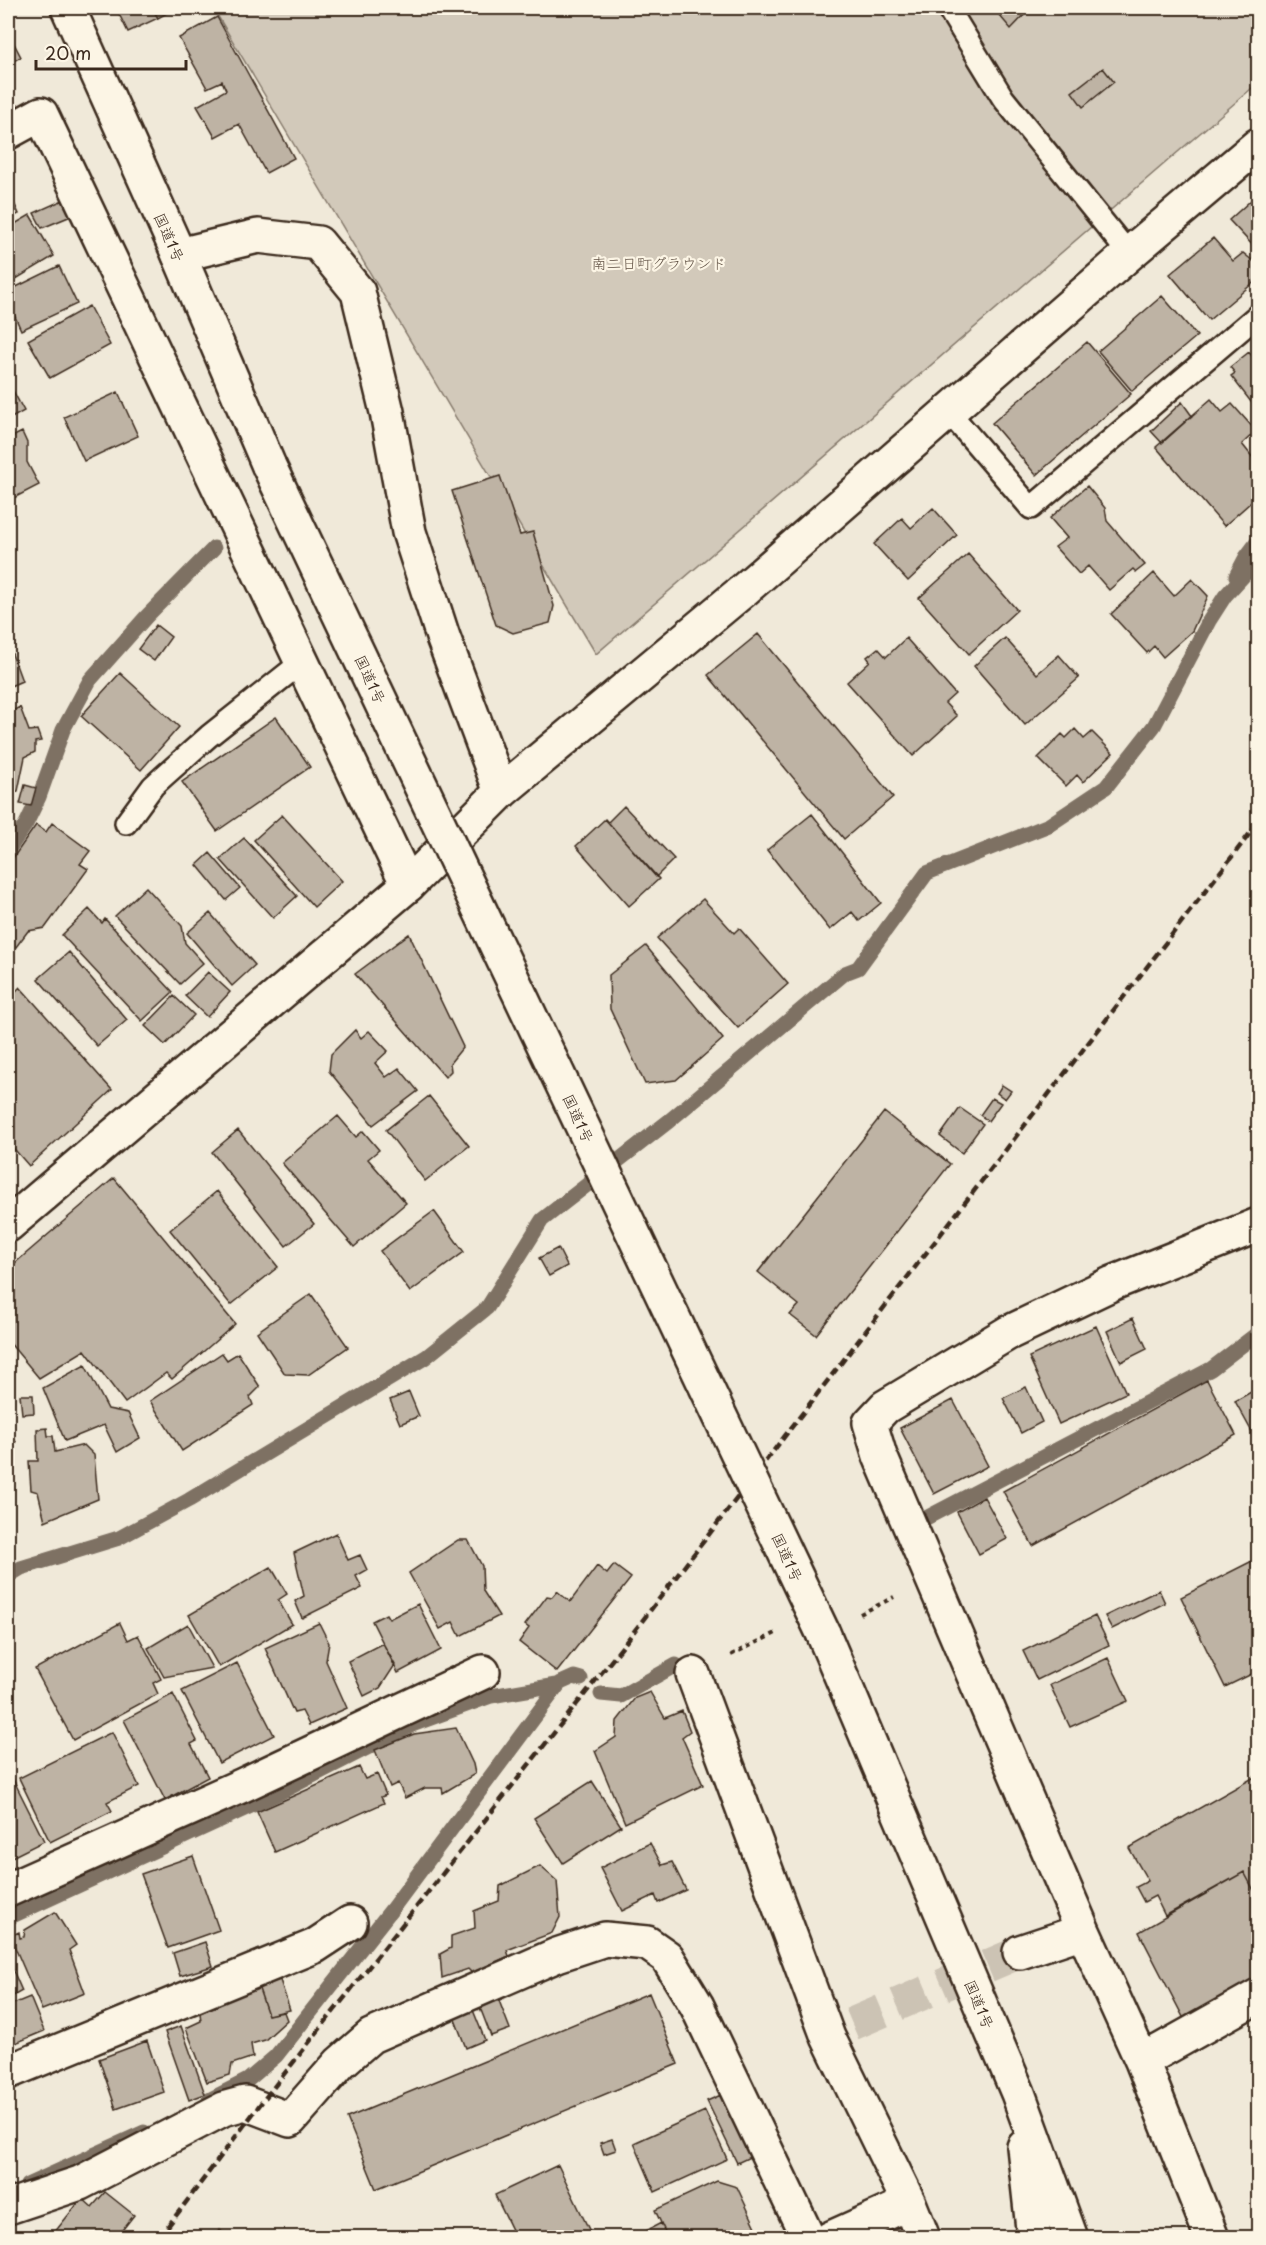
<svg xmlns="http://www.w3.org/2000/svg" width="1266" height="2245" font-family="'Playpen Sans','Klee One',sans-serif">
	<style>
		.green { fill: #d2c9ba; stroke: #867a6c; stroke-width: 1.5 }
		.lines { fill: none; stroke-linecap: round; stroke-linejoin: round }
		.stream { stroke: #7e7163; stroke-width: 15 }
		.building { fill: #beb3a4; stroke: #3b2a1e; stroke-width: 1.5 }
		.minor-tunnel { stroke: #ccc3b4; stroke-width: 33; stroke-dasharray: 33 16; stroke-linecap: butt }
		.service-casing { stroke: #3b2a1e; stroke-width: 26 }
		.minor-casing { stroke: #3b2a1e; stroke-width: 38 }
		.tertiary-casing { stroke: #3b2a1e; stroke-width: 38 }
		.trunk-casing { stroke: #3b2a1e; stroke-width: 38 }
		.path { stroke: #3b2a1e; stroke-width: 4; stroke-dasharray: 4.5 4.5; stroke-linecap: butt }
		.service { stroke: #fcf5e5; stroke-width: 21 }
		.minor { stroke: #fcf5e5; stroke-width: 33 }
		.tertiary { stroke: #fcf5e5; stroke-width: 33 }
		.trunk { stroke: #fcf5e5; stroke-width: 33 }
		.rail { stroke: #3b2a1e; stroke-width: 4.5; stroke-dasharray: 9 4.5; stroke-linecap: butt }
		.trunk-bridge-casing { stroke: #3b2a1e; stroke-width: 38; stroke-linecap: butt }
		.trunk-bridge { stroke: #fcf5e5; stroke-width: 33 }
		.labels { text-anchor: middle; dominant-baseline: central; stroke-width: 4.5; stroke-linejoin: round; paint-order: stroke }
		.street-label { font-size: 15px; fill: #3b2a1e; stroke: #fcf5e5 }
		.park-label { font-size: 15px; fill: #615245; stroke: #fcf5e5 }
	</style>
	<rect width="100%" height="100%" fill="#f0e9d9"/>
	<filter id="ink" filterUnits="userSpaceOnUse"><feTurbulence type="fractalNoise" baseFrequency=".0167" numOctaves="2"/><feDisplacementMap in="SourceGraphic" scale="12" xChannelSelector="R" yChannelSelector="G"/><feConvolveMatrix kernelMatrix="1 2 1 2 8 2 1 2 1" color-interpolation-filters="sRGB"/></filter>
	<g filter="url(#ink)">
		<path class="green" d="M213,8h1045v75l-662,571z"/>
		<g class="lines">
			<path class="stream" d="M1236,576l10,-19 12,-16
				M8,850l18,-26 13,-27 24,-67 27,-50 56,-63 68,-69
				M928,1517l283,-148 47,-36
				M8,1576l13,-8 98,-30 70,-38 237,-143 61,-49 55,-88 127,-99 176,-148 13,-5 69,-95 122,-48 57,-38 48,-61 55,-105 16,-25 33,-36
				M601,1694l20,2 55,-31
				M8,1918l271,-125 133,-68 79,-29 65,-11 18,-8 7,2
				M209,2100l39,-20 28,-24 116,-147 168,-226
				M27,2185l117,-53"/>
		</g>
		<path class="building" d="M116,8h36l6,10 -30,14z
			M152,8h24l-18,10z
			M993,8h38l-20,21z
			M217,17l77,141 -28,15 -27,-49 -24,13 -18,-31 29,-16 -4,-9 -15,7 -28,-50z
			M8,32l13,25 -13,7z
			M1103,68l11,14 -31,25 -11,-15z
			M8,190l11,24 -11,5z
			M1258,194v57l-29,-31z
			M63,200l8,16 -29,12 -8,-15z
			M30,215l24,41 -46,28v-56z
			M1213,238l20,23 10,-8 15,12v14l-49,41 -39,-46z
			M59,266l18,38 -56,26 -13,-29v-10z
			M1162,296l35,40 -65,55 -34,-40z
			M89,306l21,39 -60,33 -22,-38z
			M1087,342l44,52 -95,81 -44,-52z
			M1249,352l9,12v47l-27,-35 4,-3 -5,-6z
			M8,368l4,8v13l12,22 -16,9z
			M118,392l20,44 -54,25 -20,-44z
			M1211,399l11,13 10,-8 24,27 -14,13 16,20v32l-34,30 -68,-79z
			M1182,402l10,14 -30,27 -11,-12z
			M22,432l5,11v19l12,23 -31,16v-62z
			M500,476l20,59 13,-3 21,74 -4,17 -37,10 -17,-8 -44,-134z
			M1087,486l18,22 2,13 38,44 -9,7 -3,-3 -24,21 -21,-24 -9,8 -24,-27 12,-9 -17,-20z
			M933,508l24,27 -49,46 -34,-37 28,-26 9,10z
			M968,554l49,56 -48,44 -50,-56z
			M1154,573l20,23 18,-17 16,17 -16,35 -29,26 -9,-11 -7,7 -36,-39z
			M156,625l15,12 -17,24 -16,-12z
			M758,634l135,163 -49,42 -136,-164z
			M906,638l49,56 -10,9 12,13 -44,40 -66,-74 23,-21 -3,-4 11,-9 8,9z
			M1005,638l32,36 22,-19 20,23 -54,47 -51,-59z
			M8,643l14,38 -14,6z
			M120,673l59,54 -38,43 -60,-54z
			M20,707l9,24 8,-1 4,11 -6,1v10l-10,5 -7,34 -10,4v-82z
			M276,717l34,50 -93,64 -35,-49z
			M1075,729l9,10 8,-7 21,21 -30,29 -6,-7 -11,11 -28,-28 24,-24 4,4z
			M25,785l11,3 -5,18 -11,-2z
			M624,806l50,53 -18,18 -48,-55z
			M812,814l69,89 -22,18 -7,-9 -22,18 -63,-80z
			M282,815l60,66 -28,26 -60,-67z
			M605,819l54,60 -30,27 -53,-60z
			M52,823l38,28 -10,13 8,5 -43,59 -17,3 -12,16 -8,-6v-76l28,-40 10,7z
			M244,838l53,58 -24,22 -53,-59z
			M210,853l30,35 -14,12 -29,-35z
			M146,887l36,39 3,17 18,20 -23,21 -65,-68z
			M703,899l31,34 5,-5 49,56 -50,44 -81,-90z
			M89,909l13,14 3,-4 68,73 -31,29 -80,-86z
			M210,913l45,52 -23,21 -45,-53z
			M409,934l54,113 -13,16 1,8 -6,6 -90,-103z
			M646,946l77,93 -47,41 -31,4 -35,-75 -1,-34z
			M69,952l58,68 -30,26 -59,-67z
			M208,972l22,20 -23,25 -22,-21z
			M20,987l92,103 -83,76 -21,-24v-143z
			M174,996l20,19 -29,30 -20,-19z
			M355,1030l6,8 8,-7 19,20 -13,12 11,14 13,-9 19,23 -45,34 -44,-54 2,-17z
			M1002,1085l9,6 -6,8 -8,-6z
			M429,1096l40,50 -44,35 -39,-51z
			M992,1098l9,5 -13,18 -8,-6z
			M960,1108l23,16 -21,29 -22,-17z
			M884,1112l66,52 -134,171 -26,-20 9,-10 -41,-33z
			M338,1116l18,21 7,-6 16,19 -11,9 38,44 -52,44 -72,-84z
			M238,1130l76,94 -28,22 -74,-94z
			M114,1178l121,146 -63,55 -6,-6 -41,30 -40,-53 -46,28 -31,-37v-72z
			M217,1191l61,76 -47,38 -61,-75z
			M434,1211l30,41 -54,40 -30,-41z
			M558,1248l9,18 -18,10 -10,-18z
			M311,1294l37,53 -40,28 -23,-1 -28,-42z
			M1133,1318l14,31 -26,13 -14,-31z
			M1096,1326l30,67 -67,31 -30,-67z
			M222,1353l5,7 11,-7 22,34 -10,10 3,8 -71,46 -32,-50z
			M85,1365l23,44 20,4 12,25 -23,14 -13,-27 -39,16 -22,-53z
			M1207,1380l29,55 -203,111 -30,-55z
			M1026,1387l16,35 -21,11 -18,-35z
			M1258,1388v55l-23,-42z
			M409,1392l10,24 -19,8 -10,-24z
			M20,1395h13l1,18 -12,1z
			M953,1400l35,66 -54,28 -34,-66z
			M47,1428l1,8h5l2,16 29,-7 10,10 4,44 -53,22 -7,-29 -7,-2 -2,-29h9l-1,-32z
			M9,1434l7,8 -8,6v-13z
			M984,1497l23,42 -28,15 -22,-42z
			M336,1533l12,27 12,-5 7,15 -11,6 6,12 -60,30 -7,-17 9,-5 -10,-43z
			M458,1540h10l14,26 1,25 16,25 -39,20 -7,-14 -13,7 -31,-56z
			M1258,1558v113l-33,16 -44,-90z
			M614,1565l17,13 -74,94 -38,-30 10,-14 -4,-3 22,-29 5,1 5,-6 13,11 27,-36 10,8z
			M271,1567l16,27 -9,6 14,24 -73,43 -30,-52z
			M1159,1590l6,13 -53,26 -7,-13z
			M418,1604l23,46 -43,23 -26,-52 14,-7 3,5z
			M1095,1616l14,29 -72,35 -14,-29z
			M120,1623l8,17 10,-5 23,44 -8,4 5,11 -85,46 -38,-71z
			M319,1623l10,20 -3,18 21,47 -38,17 -7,-14 -8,2 -29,-65z
			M188,1624l24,44 -48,9 -16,-29z
			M383,1643l12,22 -15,23 -16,8 -16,-35z
			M1108,1658l20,43 -58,26 -20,-42z
			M237,1663l37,72 -55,28 -37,-72z
			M650,1692l15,26 17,-7 8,20 -8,6 21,48 -78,38 -30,-72 21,-14 1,-16 18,-23z
			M173,1694l24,47 -6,3 17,33 -43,23 -41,-80z
			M456,1728l17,36 2,10 -32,19 -1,-5h-17l-20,10 -7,-15 -8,4 -15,-37 39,-16z
			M112,1732l27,54 -32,16 5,9 -62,31 -31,-64z
			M359,1767l6,12 12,-5 9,21 -5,2 3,6 -109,49 -18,-40z
			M1258,1775v123l-14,-26 -79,44 -10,-20 -11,6 -8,-15 12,-6 -19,-33z
			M13,1779l31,62 -36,18v-77z
			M592,1781l29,45 -58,37 -29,-45z
			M650,1843l12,22 10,-3 14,28 -28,13 -3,-8 -33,16 -22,-43z
			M193,1856l26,74 -51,18 -27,-74z
			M540,1866l17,15 3,36 -8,16 -45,17 2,6 -37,17 -4,-4 -26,9 -2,-24 11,-6v-12l24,-8 -1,-17 25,-10 1,-15z
			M1244,1872l14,26v79l-74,42 -45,-87z
			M55,1912l21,33 -7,5 16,43 -43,17 -32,-74 9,-4 1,6 4,-1 1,-7z
			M205,1942l8,24 -33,10 -7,-23z
			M8,1959l14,32 -14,8z
			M280,1980l10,30 -22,5 -10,-29z
			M258,1986l10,29 16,-3 3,8 -22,20 -14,4 2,13 -21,7 -2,11 -23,7 -21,-54 15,-7 -1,-8z
			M649,1993l29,71 -302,125 -29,-71z
			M30,1997l14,34 -36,15v-33l5,-9z
			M498,1998l12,31 -19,7 -12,-31z
			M473,2010l12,30 -19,8 -12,-31z
			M181,2026l24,68 -16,6 -24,-68z
			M147,2041l17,51 -48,17 -17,-50z
			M721,2095l29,62 -13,6 -30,-62z
			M705,2111l22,48 -72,33 -21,-49z
			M612,2139l4,11 -12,4 -4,-11z
			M558,2165l35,73h-77l-21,-43z
			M717,2181l20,6 24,51h-93l-13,-28z
			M105,2192l29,23 -18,23h-66l32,-40 10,9z
			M661,2223l7,15h-26l-2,-4z
			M220,2230l10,8h-16z"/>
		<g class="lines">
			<path class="minor-tunnel" d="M852,2024l168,-72"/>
			<defs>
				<path id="service" d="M948,8l55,90 126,156
					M948,411l83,97 227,-193
					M126,823l27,-37 11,-10 45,-40 93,-74"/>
				<path id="minor" d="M8,132l33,-18 367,771
					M179,255l79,-19 60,7 40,49 29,120 22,120 34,105 58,155
					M693,1674l135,363 81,166 14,35
					M8,1890l235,-105 240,-113
					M1083,1931l-203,-475 -10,-33 15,-16 123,-74 105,-50 145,-58
					M1020,1952l63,-21 59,130 70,177
					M1142,2061l116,-65
					M8,2072l307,-126 35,-23
					M8,2207l72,-24 143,-74 22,-6 45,17 50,-57 31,-27 186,-81 48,-16 42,4 20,14 30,49 111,232
					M831,2238l78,-35"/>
				<path id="tertiary" d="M8,1225l400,-340 93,-93 244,-203 384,-335 129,-109"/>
				<path id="trunk" d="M68,8l111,247 90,211
					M823,1633l195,460 53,145
					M1024,2147l10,91"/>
			</defs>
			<use href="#service" class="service-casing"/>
			<use href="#minor" class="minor-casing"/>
			<use href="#tertiary" class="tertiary-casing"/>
			<use href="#trunk" class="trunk-casing"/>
			<path class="path" d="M860,1614l34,-17
				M731,1655l45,-22"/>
			<use href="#service" class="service"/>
			<use href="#minor" class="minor"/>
			<use href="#tertiary" class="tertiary"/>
			<use href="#trunk" class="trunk"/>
			<path class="rail" d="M159,2238l99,-131 364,-460 636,-824"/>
			<defs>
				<path id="trunk-bridge" d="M269,466l554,1167"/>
			</defs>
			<use href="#trunk-bridge" class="trunk-bridge-casing"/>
			<use href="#trunk-bridge" class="trunk-bridge"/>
		</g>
	</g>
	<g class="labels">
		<g class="street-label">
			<text transform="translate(170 237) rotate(66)">国道1号</text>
			<text transform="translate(371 679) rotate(65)">国道1号</text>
			<text transform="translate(579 1118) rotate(65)">国道1号</text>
			<text transform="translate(788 1557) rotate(65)">国道1号</text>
			<text transform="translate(980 2004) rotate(67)">国道1号</text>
		</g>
		<g class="park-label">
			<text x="659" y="262">南二日町グラウンド</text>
		</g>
	</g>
	<rect width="1266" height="2245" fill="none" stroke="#fcf5e5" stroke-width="30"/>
	<rect x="15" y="15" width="1236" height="2215" fill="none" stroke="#3b2a1e" stroke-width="2" filter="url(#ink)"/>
	<path d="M36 60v9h150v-9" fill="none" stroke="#3b2a1e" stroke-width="3"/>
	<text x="45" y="60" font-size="18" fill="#3b2a1e" stroke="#fcf5e5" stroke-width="4.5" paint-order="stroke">20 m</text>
</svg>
